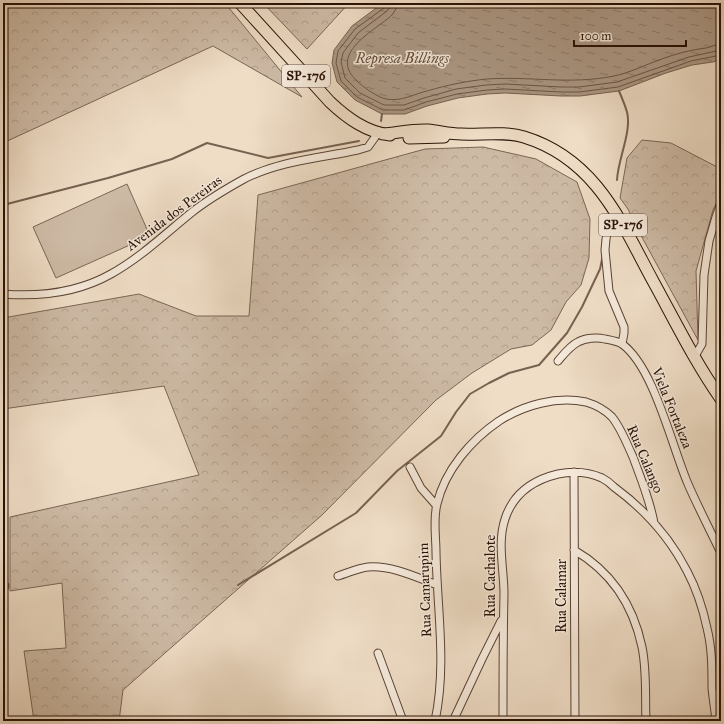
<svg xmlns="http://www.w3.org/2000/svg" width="724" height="724" font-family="'IM FELL Great Primer',serif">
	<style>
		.grass { fill: #cdbaa5; stroke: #7a6555 }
		.forest { fill: url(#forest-crowns); stroke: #7a6555 }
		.water { fill: url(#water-ripples); stroke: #776151 }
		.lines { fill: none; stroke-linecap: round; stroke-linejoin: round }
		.shore { stroke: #6a5444; stroke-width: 1 }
		.stream { stroke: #776151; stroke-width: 2 }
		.street-casing { stroke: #5a4335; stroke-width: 9 }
		.primary-casing { stroke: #281005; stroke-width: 13 }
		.street { stroke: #f5e9da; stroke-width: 7 }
		.primary { stroke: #efddc6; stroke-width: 11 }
		.labels { text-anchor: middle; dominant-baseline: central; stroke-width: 3; stroke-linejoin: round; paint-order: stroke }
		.shield { fill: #f5e9da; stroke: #665145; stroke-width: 1 }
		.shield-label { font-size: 13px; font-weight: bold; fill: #281005 }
		.street-label { font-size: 14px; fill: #281005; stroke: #f5e9da }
		.water-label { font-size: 15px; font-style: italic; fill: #634d3e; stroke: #f5e9da }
	</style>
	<defs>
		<pattern id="forest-crowns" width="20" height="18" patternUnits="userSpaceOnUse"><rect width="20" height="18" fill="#cdbaa5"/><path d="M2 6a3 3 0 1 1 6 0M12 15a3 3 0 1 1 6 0" fill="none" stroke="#b09f8d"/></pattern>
		<pattern id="water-ripples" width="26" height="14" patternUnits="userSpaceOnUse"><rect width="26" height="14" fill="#ab9784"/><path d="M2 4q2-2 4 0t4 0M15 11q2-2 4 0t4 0" fill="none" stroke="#8b7a6a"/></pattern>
	</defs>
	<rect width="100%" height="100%" fill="#efddc6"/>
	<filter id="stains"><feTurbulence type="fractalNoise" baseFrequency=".005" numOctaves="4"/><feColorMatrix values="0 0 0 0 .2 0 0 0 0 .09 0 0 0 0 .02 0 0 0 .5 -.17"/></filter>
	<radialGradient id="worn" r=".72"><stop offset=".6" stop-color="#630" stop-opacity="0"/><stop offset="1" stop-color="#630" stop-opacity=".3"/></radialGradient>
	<path class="grass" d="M127,184l23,52 -94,42 -23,-51z"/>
	<path class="forest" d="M3,3h222l77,94 -89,-51 -210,97z
		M263,3h86l-42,46z
		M642,140l29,3 50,26v25l-8,16 -17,61 2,69 -60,-110 -10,-21 -8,-11 7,-40z
		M483,147l53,12 41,23 13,37 -1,39 -8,27 -15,17 -15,28 -19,15 -21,4 -39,24 -36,27 -114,115 -199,175 -4,31h-85l-10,-70 42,-3 -4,-65 -52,8v-74l189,-42 -35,-89 -161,23v-91l136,-24 57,22h53l9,-121 167,-46z"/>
	<path class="water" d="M383,3h338v56l-8,3 -21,3 -26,8 -47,18 -39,5h-19l-56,-3 -18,1 -29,4 -31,8 -22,8h-23l-27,-14 -18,-18 -5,-19 2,-13 18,-24z"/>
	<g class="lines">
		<path class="shore" d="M385,3l-1,5 -29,21 -17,22 -2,12 5,18 16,16 26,13h21l22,-8 31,-8 30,-4 18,-1 56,3h18l39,-5 73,-26 30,-6
			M390,3v4l-3,4 -29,22 -15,20 -2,9 4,16 15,15 24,12h20l20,-7 32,-9 30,-4 19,-1 56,3h18l38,-5 72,-25 32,-7
			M396,3v6l-4,6c-16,15 -64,38 -36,65 7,7 21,17 30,19 15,3 28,-5 41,-8 20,-6 40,-10 60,-12 43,-3 83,6 127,-3 15,-3 31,-11 45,-16 16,-6 31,-10 47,-12 5,-1 10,-4 15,-4"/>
		<path class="stream" d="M381,121l1,-7
			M617,180c1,-21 15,-49 10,-68 -2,-7 -5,-14 -8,-21
			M3,205l105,-27 64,-19 35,-16 61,15 91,-17
			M238,585l118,-72 41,-42 44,-35 15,-24 14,-18 19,-11 20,-10 30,-8 28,-32 15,-26 18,-38 3,-14"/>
		<defs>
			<path id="street" d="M617,214l-9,14 -2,11 -1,11 4,41 15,36v6l-2,11
				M3,294c37,3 76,-2 108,-20 29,-16 54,-40 80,-61 16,-13 35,-24 53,-34 35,-18 76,-21 114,-29l10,-3 10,-14
				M695,356l7,-12 2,-69 5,-34 7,-24 5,-14
				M558,361c6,-7 12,-15 20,-19 7,-4 19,-5 27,-3 5,1 12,2 17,5 32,23 50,103 66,140 10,23 22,46 33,69
				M410,467l11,21 15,17
				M574,472l1,249
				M574,550c38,22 59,54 68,97 5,24 3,50 4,74
				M338,576c10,-3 20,-8 30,-9 23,-2 48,10 69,18
				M3,586h2
				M378,653l25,68
				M435,721c12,-56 2,-112 1,-169 0,-15 -3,-33 1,-48 8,-34 34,-64 62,-83 25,-16 57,-25 87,-19 10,3 18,7 26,15 9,11 15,27 21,40 8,22 17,43 21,66
				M453,721l29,-62 19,-38
				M503,721c0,-42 0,-85 1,-127 0,-25 -7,-51 1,-75 8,-25 28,-39 53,-45 15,-3 30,-2 44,4 4,2 9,6 12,9 30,22 56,51 73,84 9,17 16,38 20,57 5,20 5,39 5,60 1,11 3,22 4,33"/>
			<path id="primary" d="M240,3l90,99c17,16 36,30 60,33
				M383,134c14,-1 30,-5 45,-4 11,1 22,4 33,4 20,1 44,-3 63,3 72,22 97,85 129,144 22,40 42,81 68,118
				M409,138l35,-1"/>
		</defs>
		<use href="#street" class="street-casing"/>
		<use href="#primary" class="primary-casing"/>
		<use href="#street" class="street"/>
		<use href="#primary" class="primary"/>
	</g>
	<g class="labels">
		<g class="shield">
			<rect x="282" y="65" width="48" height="22" rx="3"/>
			<rect x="599" y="214" width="48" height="22" rx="3"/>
		</g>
		<g class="shield-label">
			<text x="306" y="76">SP-176</text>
			<text x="623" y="225">SP-176</text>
		</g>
		<g class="street-label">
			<text transform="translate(174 213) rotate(-37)">Avenida dos Pereiras</text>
			<text transform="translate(672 408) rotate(68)">Viela Fortaleza</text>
			<text transform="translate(645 459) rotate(67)">Rua Calango</text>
			<text transform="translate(490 576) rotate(-90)">Rua Cachalote</text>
			<text transform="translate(425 590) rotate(-92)">Rua Camarupim</text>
			<text transform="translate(561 596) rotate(-90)">Rua Calamar</text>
		</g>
		<g class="water-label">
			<text x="402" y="58">Represa Billings</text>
		</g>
	</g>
	<rect width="724" height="724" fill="none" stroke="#efddc6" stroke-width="16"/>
	<rect x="4" y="4" width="716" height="716" fill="none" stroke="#281005" stroke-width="2"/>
	<rect x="8" y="8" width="708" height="708" fill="none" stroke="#281005"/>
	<path d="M574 40v6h112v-6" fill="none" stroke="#281005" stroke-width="2"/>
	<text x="580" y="40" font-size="12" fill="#281005" stroke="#f5e9da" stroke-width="3" paint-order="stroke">100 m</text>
	<rect width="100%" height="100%" filter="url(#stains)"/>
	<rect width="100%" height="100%" fill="url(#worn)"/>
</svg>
